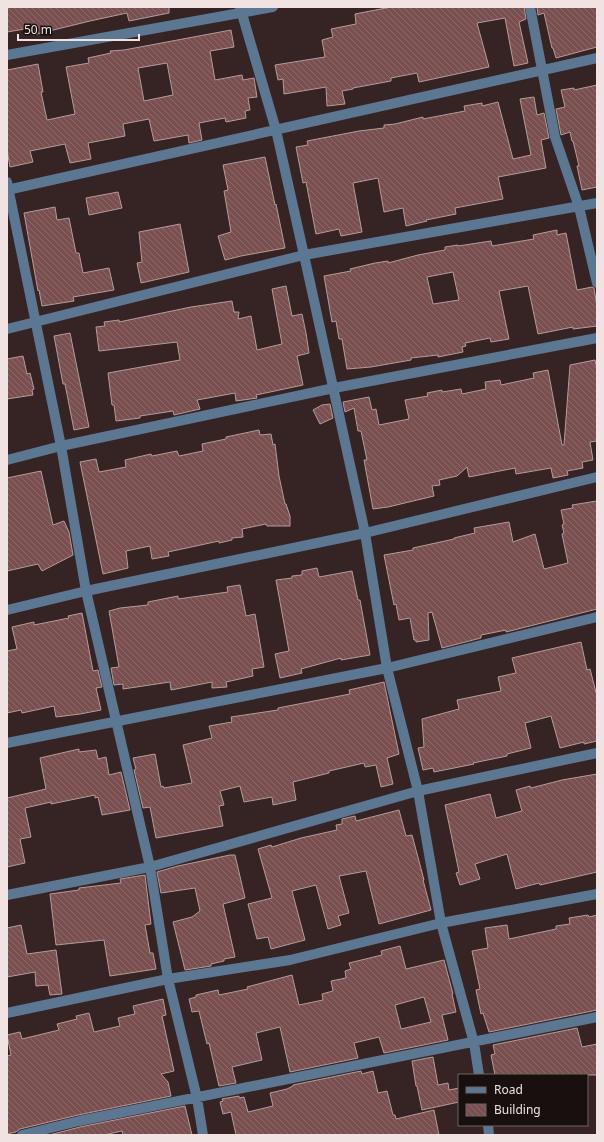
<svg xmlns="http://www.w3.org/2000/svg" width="604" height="1142" font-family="'Noto Sans',sans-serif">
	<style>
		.building { fill: url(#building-back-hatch); stroke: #b49c9b; fill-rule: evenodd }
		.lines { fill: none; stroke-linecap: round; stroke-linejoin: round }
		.minor { stroke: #5b7791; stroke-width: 10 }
	</style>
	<defs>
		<pattern id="building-back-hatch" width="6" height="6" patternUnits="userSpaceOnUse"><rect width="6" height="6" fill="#79504f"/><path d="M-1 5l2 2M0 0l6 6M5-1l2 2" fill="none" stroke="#8c6968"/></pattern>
	</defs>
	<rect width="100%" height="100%" fill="#362323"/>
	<path class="building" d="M7,7h162v6l-40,8 -2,-8 -37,8 -57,14 -2,-7 -24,4z
		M391,7h133l2,12 -7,3 9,41 -14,3 -9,-48 -28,5 12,44 -70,15 -2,-9 -26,5v3l-38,7v1l-11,2 3,13 -18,2 -1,-19 -42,7 -1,-15 -5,1 -3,-15 50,-8 -3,-17 11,-3 -2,-8 25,-5 -1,-10z
		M537,7h60v40l-41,11 -3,-10h-1l-8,-35 -6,2z
		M231,30l3,17 -24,4 5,29 27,-5 1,5 11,-2 3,19 -9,1 2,12 -5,1 1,7 -20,4 -1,-4 -26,5 3,17 -13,3 -1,-8 -34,6 -5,-22 -26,5 2,12 -37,7 3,16 -21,4 -5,-19 -35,7 3,11 -23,5 -3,-17v-80l31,-6 5,28h-2l6,28 28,-6 -9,-47 23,-4 -1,-5 23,-5 -1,-2 14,-1zM167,63l6,32 -29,6 -6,-33z
		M597,85v102l-15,3 -5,-24h2l-6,-25h-1l-2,-9 -9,3 -5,-26 9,-2 -4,-17 13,-2v2z
		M534,97l3,18 7,-2 5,25 -8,2 5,28 -48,9 5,22 -48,9 1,6 -30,6 1,1 -21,5 -3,-18 -19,4 -6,-34 -25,5 9,49 -21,4 -2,-7 -23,5 -10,-52 -3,1 -7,-36 12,-2 -1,-4 52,-10 25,-3v-3l11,-1 28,-7v2l42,-8 -1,-5 18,-3v3l16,-4 15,57 18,-4 -11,-56z
		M265,157l10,48 1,-1 9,44 -44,8 -16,4 -7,-24 13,-4 -7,-41 4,-1 -5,-25z
		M118,192l4,16 -33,7 -3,-17z
		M55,207l2,13 12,-2 7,35h3l4,20 26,-5 5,22 -41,7 1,4 -32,5 -3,-16 -1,1 -14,-78z
		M180,224l9,48 -48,11 -4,-20 5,-1 -3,-30z
		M557,230v5l9,-2 11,57 15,-3 2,1 3,18v20l-24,3v-2l-35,7 -10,-48 -29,5 10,48 -18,3 -1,-4 -25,5 1,3 -4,1 1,5 -25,5v-2l-27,3v2l-40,7 -24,2 -5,-30h-3l-3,-18 -4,1 -8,-46 27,-5 -1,-2 25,-6 13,-2v2l30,-8 27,-5v-3l13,-2v1l33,-5 1,5 42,-7 -1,-4zM453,272l6,28 -26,4 -6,-27z
		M286,286l6,30 10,-2 4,19 3,20 -12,3 6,29 -47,10 1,3 -21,3 -1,-8 -38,7 3,9 -26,6 -1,-4 -33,5v2l-24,3 -2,-16h-2l-4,-32 72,-13 -3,-18 -78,9 -3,-24 9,-1 -1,-4 15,-2v2l72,-15 41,-6 2,11h5l-1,7 13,-3 6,34 25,-6 -10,-55z
		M70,333l19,94 -15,3 -9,-46h-2l-9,-48z
		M23,356l4,18 3,-1 4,16 -2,1 1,5 -26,4v-40z
		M595,360l2,9v72l-7,1 3,18 -11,2 1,6 -16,3 1,4 -15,3 -2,-10 -35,6 -1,-6 -46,9 -2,-10 -10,9 -18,4 1,5 -8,1 2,10 -46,11 -15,2 -9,-49h3l-6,-29h-3l-4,-23 -9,4 -2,-10 26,-5 3,13 4,-1 3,16 30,-6 -4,-19 23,-4 -1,-3 15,-3v2l19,-3 1,5 24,-5 -1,-7 15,-2 1,5 33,-7 -1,-5 15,-3 14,75h2l6,-80z
		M330,404l3,14 -13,6 -7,-14 9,-5z
		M259,430l1,5 11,-1 2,11 2,-1 4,32 6,28h1l4,12v10h-23l-1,-2 -24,5 1,8 -11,1v2l-13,3v-2l-51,11 1,4 -17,3 -2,-13 -24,5 2,17 -25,6 -23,-112 16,-3 3,13 27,-5 -1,-7 26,-6 1,2 25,-5 2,5 24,-5 -1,-7 24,-5v-2z
		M41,471l12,54 11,-4 5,11 4,23 -31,16 -4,-7 -31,7v-93z
		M597,501v108l-91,23v-2l-25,5v3l-39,10 -10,-36 -4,1 1,27 -13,2v-2h-2l-4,-22 -11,2 -3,-16 -2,1 -10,-50 29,-5v-2l41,-9v-1l21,-5 -1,-5 35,-6 4,20 22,-8 9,35 24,-6 -6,-29 2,-1 -2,-8 2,-1 -3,-14 12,-2 -1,-3z
		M317,568l2,9 33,-6 6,29h2l10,55 -29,5v-2l-40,11 1,4 -22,5 -5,-24 14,-3 -13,-71 16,-2v-2l10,-1v-4z
		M240,585l6,31 9,-2 9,53 -12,2 1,7 -27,6 1,5 -15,1v-6l-41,8 -1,-8 -47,7v-5l-9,1 -3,-17 8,-1 -10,-56 11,-3 28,-3v-3l30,-6v3l50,-7 -1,-5z
		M82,613l11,58 5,-1 4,17 -6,1 5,22 -21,4 -24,3 -2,-11 -32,7 -1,-3 -14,3v-62l10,-2 -5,-22 22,-5v3l35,-7 -1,-2z
		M581,642l6,28 3,-1 7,27v45l-13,3v-2l-24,6 -9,-32 -26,7 6,25 -24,6v2l-34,7 1,1 -40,8 -1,-4 -10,2 -5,-22 6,-1 -2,-28 37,-10 -2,-9 44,-9 -3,-14 18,-4 -4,-15z
		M384,682l15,72 -12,4 6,26 -12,3 -5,-22 -11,2 -1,-4 -35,8v2l-36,9 3,18 -23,5 -1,-8 -28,5 -4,-16 -20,5 4,14 -5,1 4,20 -67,12 -6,-31 -7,1 -9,-38 2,-1 -3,-11 22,-4 6,33 2,-1 1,2 28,-5 -9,-38 29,-7 -3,-12 23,-4 -1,-5 47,-7v-2l72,-14 -1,-4z
		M79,749v3l17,-2 2,9 8,-2 3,18 12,-3 9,38 -28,5 -4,-18 -3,1v-3l-44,9v-2l-26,6 6,29 -11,2 5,24 -18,4v-69l39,-9 -6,-31z
		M597,774v98l-57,13 -1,-2 -23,6 -9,-35 -32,10 5,15 -20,6 -4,-12 3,-1 -14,-67 45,-11 6,24 26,-7 -6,-21 14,-4 1,2 31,-8z
		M399,810l7,26 6,-1 12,45h-1l8,30 -52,14 -13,-53 -27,5 10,37 -11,3 3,9 -13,4 -12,-44 -24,6 13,49 -34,9 -3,-12 -11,2 -9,-35 24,-6 -14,-49 13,-4 1,2 29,-9 36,-8 -1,-5 6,-1v-5l13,-3 1,5z
		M230,855h5l10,43 -22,6 12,53 -11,2v2l-13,3v2l-26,4 -12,-48 19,-5 8,-6 -5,-23 -34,5 -4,-21 21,-6z
		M145,875l6,49 -6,1 5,28h3l3,16 -46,7 -6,-36 -48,5 -6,-51 29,-4v-2l42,-5 -1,-4z
		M588,915l1,2 8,-2v95l-108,22 -6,-19 -2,1 -5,-24 4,-1 -8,-38 16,-3 -3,-20 22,-3 2,14 47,-10v-3l14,-2 -1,-6z
		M21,925l6,29 29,-4 6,44 -12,1 -2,-10 -12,1 -1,-14 -28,5v-49z
		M400,946l6,23 38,-9 9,34h-1l4,18 -14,3 6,25 -64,13 -5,-16 -25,6 4,15 -68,14 -10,-45 -24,6 6,27 -30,7 4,16 -17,3 -10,-43 -2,1 -8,-33 -7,1 -3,-13 7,-2v-2l22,-5 1,5 29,-6 -1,-2 45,-12 7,30 24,-5 -1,-6 11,-3 -2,-10 15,-3 -1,-7 6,-2 -2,-6 33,-8 -1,-4zM424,997l7,25 -30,7 -6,-24z
		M163,999l3,16 -4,1 12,55 -13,3 7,8 3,14 -93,19 -58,14 -4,3 -9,2v-78l4,-1 -4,-20 13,-3 2,7 37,-9 -2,-6 20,-5 -1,-3 13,-3 5,19 26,-6 -2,-8 17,-4 -2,-8z
		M577,1028l5,19 15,-3v31h-102l-4,-20 4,-1 -2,-9z
		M433,1057l5,28 10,-2 1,7 10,-2v14l-37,8 -5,-24h-1l-4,-25z
		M361,1071l1,3 11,-3 5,22 9,-2 6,24h2l1,4 38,-9 5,25h-203l-5,-23 -8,2 -3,-12 3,-1 -1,-2 17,-3v2l5,-1 4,15 25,-6 -3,-13 17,-4 6,-3v-1z
		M185,1106l7,29h-69l-1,-4 -18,4h-55l31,-8z"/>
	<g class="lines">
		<path class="minor" d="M240,7l36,123 28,125 61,278 22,135 31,123 23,132 33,120 5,32
			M530,7l25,130 24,70 18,76
			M7,55l266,-48
			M7,182l54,264 25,145 64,276 18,112 29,119 6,37
			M7,190l590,-132
			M7,329l297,-74 293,-52
			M7,460l54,-14 273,-58 263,-50
			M7,610l79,-19 279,-58 232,-56
			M7,743l380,-75 210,-51
			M7,895l143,-28 268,-76 179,-38
			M7,1013l161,-34 122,-19 151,-37 156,-29
			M488,1125l1,10
			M22,1135l57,-14 518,-104"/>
	</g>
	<rect width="604" height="1142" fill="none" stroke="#f0e3e2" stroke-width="16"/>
	<rect x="458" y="1074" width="130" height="52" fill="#180f0f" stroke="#6e6463"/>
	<rect x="466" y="1087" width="20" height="6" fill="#5b7791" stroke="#6e6463"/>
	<text x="494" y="1094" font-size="12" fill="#f0e3e2">Road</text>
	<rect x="466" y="1104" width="20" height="12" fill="url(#building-back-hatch)" stroke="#6e6463"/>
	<text x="494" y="1114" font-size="12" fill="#f0e3e2">Building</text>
	<path d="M18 34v6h121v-6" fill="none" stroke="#f0e3e2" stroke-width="2"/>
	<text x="24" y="34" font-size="12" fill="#f0e3e2" stroke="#180f0f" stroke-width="3" paint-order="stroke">50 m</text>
</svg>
